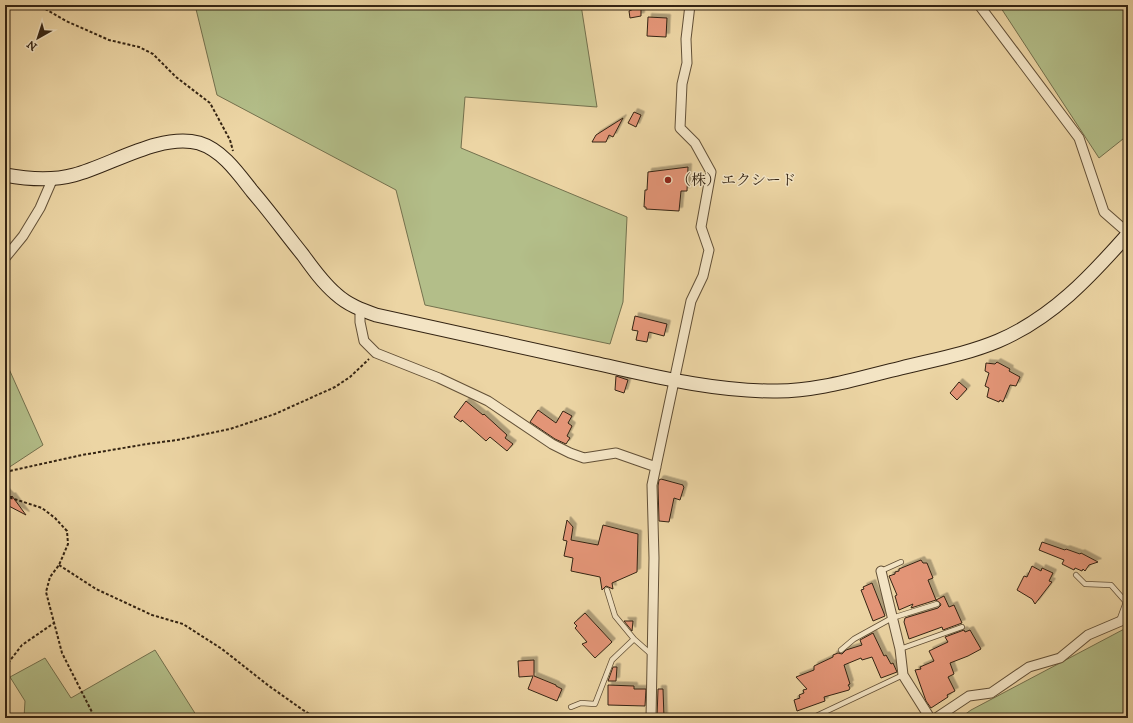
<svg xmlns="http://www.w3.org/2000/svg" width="1133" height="723" font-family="'IM FELL DW Pica','Noto Serif JP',serif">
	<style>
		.green { fill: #b3be89; stroke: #74714e }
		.building { fill: #e39577; stroke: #342413; filter: url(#shadow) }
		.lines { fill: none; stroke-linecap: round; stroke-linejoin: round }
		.lane-casing { stroke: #625037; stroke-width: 6 }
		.street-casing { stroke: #625037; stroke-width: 11 }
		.secondary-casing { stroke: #342413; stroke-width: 15 }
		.path { stroke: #342413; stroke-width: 2; stroke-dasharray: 3 2; stroke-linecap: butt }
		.lane { stroke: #f3e4c4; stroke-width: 4.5 }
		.street { stroke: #f3e4c4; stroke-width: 9 }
		.secondary { stroke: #f3e4c4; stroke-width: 13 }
		.poi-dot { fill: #8f2418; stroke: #f3e4c4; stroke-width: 1.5 }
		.labels { text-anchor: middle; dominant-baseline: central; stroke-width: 3; stroke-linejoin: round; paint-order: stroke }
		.poi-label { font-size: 15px; fill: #342413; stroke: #f3e4c4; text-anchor: start }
	</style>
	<defs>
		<filter id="shadow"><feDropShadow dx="3.5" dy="-3.5" stdDeviation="0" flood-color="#0004"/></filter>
	</defs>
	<rect width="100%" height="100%" fill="#ecd5a4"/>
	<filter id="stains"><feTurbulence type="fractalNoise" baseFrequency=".005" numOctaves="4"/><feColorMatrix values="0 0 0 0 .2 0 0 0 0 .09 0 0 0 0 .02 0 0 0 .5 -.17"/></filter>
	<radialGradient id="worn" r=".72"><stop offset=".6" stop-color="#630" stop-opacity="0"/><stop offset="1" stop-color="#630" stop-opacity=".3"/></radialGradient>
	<path class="green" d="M195,5h386l16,102 -132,-10 -4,51 166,69 -4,85 -13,42 -185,-39 -29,-115 -179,-95z
		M999,5h129v130l-29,23z
		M5,360l38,85 -38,25z
		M1128,627v55l-3,2 3,14v20h-168l11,-8z
		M155,650l43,68h-174l1,-17 -15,-24 35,-19 26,40z"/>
	<path class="building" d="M641,6v10l-11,2 -1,-7z
		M648,17l19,1 -1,19 -19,-1z
		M634,112l7,3 -5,12 -8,-4z
		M623,118l-10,19 -4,-2 -3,7h-14l4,-7z
		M688,167l-1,24h-6l-2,20 -33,-2v-2h-2l1,-17h2l1,-18z
		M635,316l32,8 -3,12 -15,-4 -2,10 -11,-2 2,-9 -6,-1z
		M997,362l13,7 -1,2 11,6 -4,9 -6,-1 -7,17 -3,-2 -1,2 -12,-5 2,-9 -4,-2 4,-13 -4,-2 1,-8 9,1z
		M616,376l12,4 -4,13 -9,-3z
		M959,382l8,7 -10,11 -7,-7z
		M466,401l17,14 1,-1 23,21 -2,3 8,6 -6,7 -17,-14 -4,4 -24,-21 -1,2 -7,-5z
		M538,410l18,13 7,-12 9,5 -4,7 4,3 -5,10 3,2 -4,6 -11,-5 -25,-17z
		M661,479l22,6v1l1,1 -4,13 -6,-2 -5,24 -10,-1 -1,-35 1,-6z
		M5,491l6,6 1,-1 14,19 -21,-11z
		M567,520l6,7 -2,13 27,5 5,-20 35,9 -1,38 -25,11 1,6 -7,-3 -4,4 -2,-13 -29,-6 2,-13 -9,-2 3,-15 -4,-1z
		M1042,542l23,8 1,-1 14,5 1,-1 17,9 -9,3 -4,6 -2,-2 -1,2 -7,-3 -1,2 -12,-6 2,-4 -25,-10z
		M921,560l2,3h4l6,15 -5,2 8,20 8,-4 5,11 5,-2 8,18 -19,7 -1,-3 -33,12 -5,-17 1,-4 33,-10 3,-3 -1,-2 -4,-3 -25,8 2,-4 -14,6 -4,-14 2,-1 -8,-19 6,-2v-2l4,-1v-2z
		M1032,566l9,5 1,-3 11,5 -4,8 3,1 -17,22 -3,-5 -15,-9 7,-14 3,1z
		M872,583l13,33 -12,5 -12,-31 3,-1 -1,-2z
		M585,613l27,29 -17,16 -13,-14 5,-2 -12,-14 2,-2 -3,-3z
		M624,621h9l-1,10z
		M964,630l1,2 5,-2 11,19 -13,7 -18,7 4,11 -6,3 7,14 -8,4 1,2 -17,11 -5,-7 -11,-31 6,-1 -1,-2 14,-6 -5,-10 19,-9 -3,-5z
		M873,633l11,23 2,-1 5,9 2,-1 4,9 -16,6 -9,-21 -10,3 -1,-2 -17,7 6,19 -2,1 2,3 -1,2 -25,7 1,4 -28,10 -3,-11 6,-2 -1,-3 5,-2 -1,-3 4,-1 -11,-12 18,-7v-4l19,-9v-2l5,-2 4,1 4,-4 16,-5 -2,-5z
		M534,660v16l22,9v1l6,3 -5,12 -29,-12 5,-13 -14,1 -1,-16z
		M613,667h4l-1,14h-8z
		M608,685l26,1v3h12l-1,17 -37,-1z
		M658,689h5l1,29h-7z"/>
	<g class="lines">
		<defs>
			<path id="lane" d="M881,571l20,-9
				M1076,575l9,9 26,1 15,17 -7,19
				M607,590l8,26 19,23 18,16
				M900,649l62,-22
				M841,650l13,-11 38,-21 45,-14
				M571,707l10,-4 14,1 17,-44 22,-21
				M812,718l91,-43"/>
			<path id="street" d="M979,5l100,133 25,74 24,21
				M5,258l18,-22 17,-28 13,-30
				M360,309v13l4,19 12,12 63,25 49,23 64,43 18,9 14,5 32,-5 40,14
				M881,571l19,78 3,26 27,43
				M651,718l3,-160 -2,-73 39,-184 12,-25 6,-26 -8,-23 10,-55 -16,-29 -15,-15 2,-44 5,-21 -1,-24 4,-34
				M936,718l33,-22 22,-3 38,-26 31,-9 28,-23 40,-17"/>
			<path id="secondary" d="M5,175c22,4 47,6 69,0 38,-10 85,-42 125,-32 23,7 39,30 53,48 18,21 34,43 51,64 10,14 20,28 33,39 12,11 26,16 40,21 73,16 145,32 218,48 59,13 118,28 179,28 43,1 86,-13 128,-23 32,-8 66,-14 97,-27 54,-23 92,-64 130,-107"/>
		</defs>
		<use href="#lane" class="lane-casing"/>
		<use href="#street" class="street-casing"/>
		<use href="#secondary" class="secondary-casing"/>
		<path class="path" d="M36,5l6,2 24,14 43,19 30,7 14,7 23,23 34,26 20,37 3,11
			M5,472l77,-17 65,-11 30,-4 53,-11 45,-15 60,-27 15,-10 19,-18
			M5,496l37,12 13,10 12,13 1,13 -9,21 -9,12 -4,15 16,61 33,65
			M59,565l37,24 56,26 31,9 39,25 47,37 34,24 13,8
			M5,667l17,-22 32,-22"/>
		<use href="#lane" class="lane"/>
		<use href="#street" class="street"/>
		<use href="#secondary" class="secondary"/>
	</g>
	<circle class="poi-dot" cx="668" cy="180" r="4"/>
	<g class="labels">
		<g class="poi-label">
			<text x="676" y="180">（株）エクシード</text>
		</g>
	</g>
	<rect width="1133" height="723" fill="none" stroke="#ecd5a4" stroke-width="20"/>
	<rect x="6" y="6" width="1121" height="711" fill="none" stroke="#342413" stroke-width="2"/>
	<rect x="10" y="10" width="1113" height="703" fill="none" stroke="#342413"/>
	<g transform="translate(38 38) rotate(219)" stroke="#f3e4c4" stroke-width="3" paint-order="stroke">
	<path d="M0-3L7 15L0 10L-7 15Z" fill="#342413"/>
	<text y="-6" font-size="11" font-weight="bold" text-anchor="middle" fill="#342413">N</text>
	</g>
	<rect width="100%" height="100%" filter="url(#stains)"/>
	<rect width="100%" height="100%" fill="url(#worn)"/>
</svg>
